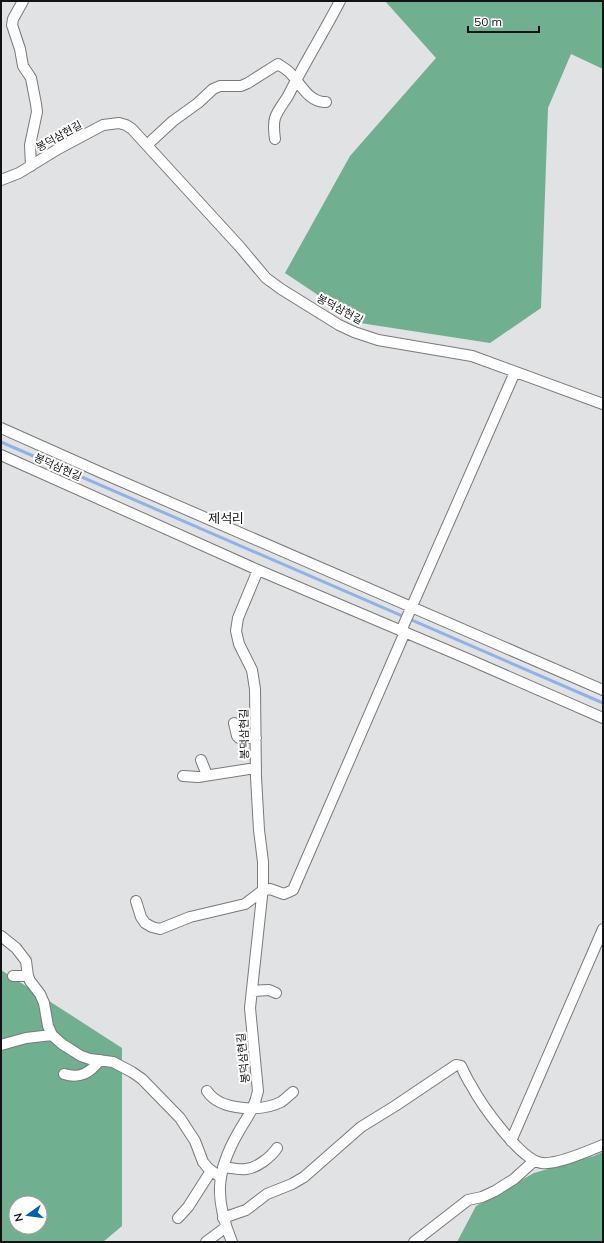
<svg xmlns="http://www.w3.org/2000/svg" width="604" height="1243" font-family="Mulish,'Noto Sans KR',sans-serif">
	<style>
		.forest { fill: #70af90; fill-rule: evenodd }
		.lines { fill: none; stroke-linecap: round; stroke-linejoin: round }
		.stream { stroke: #93b2e4; stroke-width: 3 }
		.minor-casing { stroke: #787a7c; stroke-width: 12 }
		.minor { stroke: #fff; stroke-width: 10 }
		.labels { text-anchor: middle; dominant-baseline: central; stroke-width: 4; stroke-linejoin: round; paint-order: stroke }
		.street-label { font-size: 11px; fill: #121314; stroke: #fff }
		.quarter-label { font-size: 13px; fill: #121314; stroke: #fff }
	</style>
	<rect width="100%" height="100%" fill="#e0e2e4"/>
	<path class="forest" d="M385,1h218v68l-32,-15 -23,54 -7,200 -51,35 -130,-20 -75,-50 65,-117 86,-98z
		M1,970l121,78v178l-19,16h-102zM16,1203h24v24h-24z
		M603,1152v90h-146l19,-36 58,-33 60,-17z"/>
	<g class="lines">
		<path class="stream" d="M1,442l602,261"/>
		<defs>
			<path id="minor" d="M23,1l-10,18 -1,6 8,24 3,17 8,12 5,26 1,8 -7,33 1,21
				M275,139c-1,-7 -2,-14 0,-21 3,-9 10,-16 14,-24 16,-32 35,-62 51,-93
				M147,145l26,-24 25,-18 15,-14 7,-3h21l7,-3 30,-19c4,3 10,6 13,10 10,10 18,29 35,28
				M1,180l18,-7 39,-24 45,-24 16,-2 7,2 6,4 108,118 26,31 15,11 58,36 15,7 24,8 94,16 131,48
				M1,428l101,45 501,217
				M1,455l257,115 -20,48 -2,13 3,13 13,26 3,19 1,88 3,53 4,32v25l-13,121 8,83c-4,19 -11,26 -20,42 -23,40 -23,67 -6,109
				M258,570l210,89 135,59
				M401,631l114,-259
				M234,723l3,13 2,2h17
				M201,760l6,15
				M183,776l15,1 58,-9
				M136,901l5,16 4,6 7,4 8,2 30,-12 55,-13 17,-13 8,-2 14,5 9,-4 112,-258
				M1,936l15,12 10,13 2,15 2,5 10,13 4,9 4,23 4,9 10,9 19,12 9,3 23,3 19,10 10,7 38,39 15,23 8,21 5,6 12,9
				M13,976h15
				M252,991l17,-1 7,3
				M1,1045l25,-7 26,-3
				M64,1074c16,5 26,-1 36,-14
				M207,1091c13,20 54,21 74,11 5,-3 8,-7 12,-10
				M511,1141l92,-212
				M223,1167c8,1 16,3 23,2 11,-1 25,-12 31,-21
				M178,1218l10,-11 23,-36
				M223,1218l23,-8 21,-16 25,-10 12,-7 57,-50 34,-21 61,-41 5,1c3,6 6,13 10,19 10,19 50,76 71,78 15,2 46,-12 61,-18
				M206,1242l20,-15
				M414,1242l54,-42 14,-3 13,-6 19,-12 20,-18"/>
		</defs>
		<use href="#minor" class="minor-casing"/>
		<use href="#minor" class="minor"/>
	</g>
	<g class="labels">
		<g class="street-label">
			<text transform="translate(59 136) rotate(-29)">봉덕삼현길</text>
			<text transform="translate(340 309) rotate(28)">봉덕삼현길</text>
			<text transform="translate(58 467) rotate(24)">봉덕삼현길</text>
			<text transform="translate(244 734) rotate(-91)">봉덕삼현길</text>
			<text transform="translate(243 1058) rotate(-96)">봉덕삼현길</text>
		</g>
		<g class="quarter-label">
			<text x="226" y="518">제석리</text>
		</g>
	</g>
	<rect width="604" height="1243" fill="none" stroke="#121314" stroke-width="4"/>
	<g transform="translate(28 1215) rotate(256)"><circle r="19" fill="#ffffff" stroke="#a0a1a1"/>
	<path d="M0-3L7 15L0 10L-7 15Z" fill="#015fac"/>
	<text y="-6" font-size="11" font-weight="bold" text-anchor="middle" fill="#121314">N</text>
	</g>
	<path d="M468 26v6h71v-6" fill="none" stroke="#121314" stroke-width="2"/>
	<text x="474" y="26" font-size="12" fill="#121314" stroke="#ffffff" stroke-width="3" paint-order="stroke">50 m</text>
</svg>
